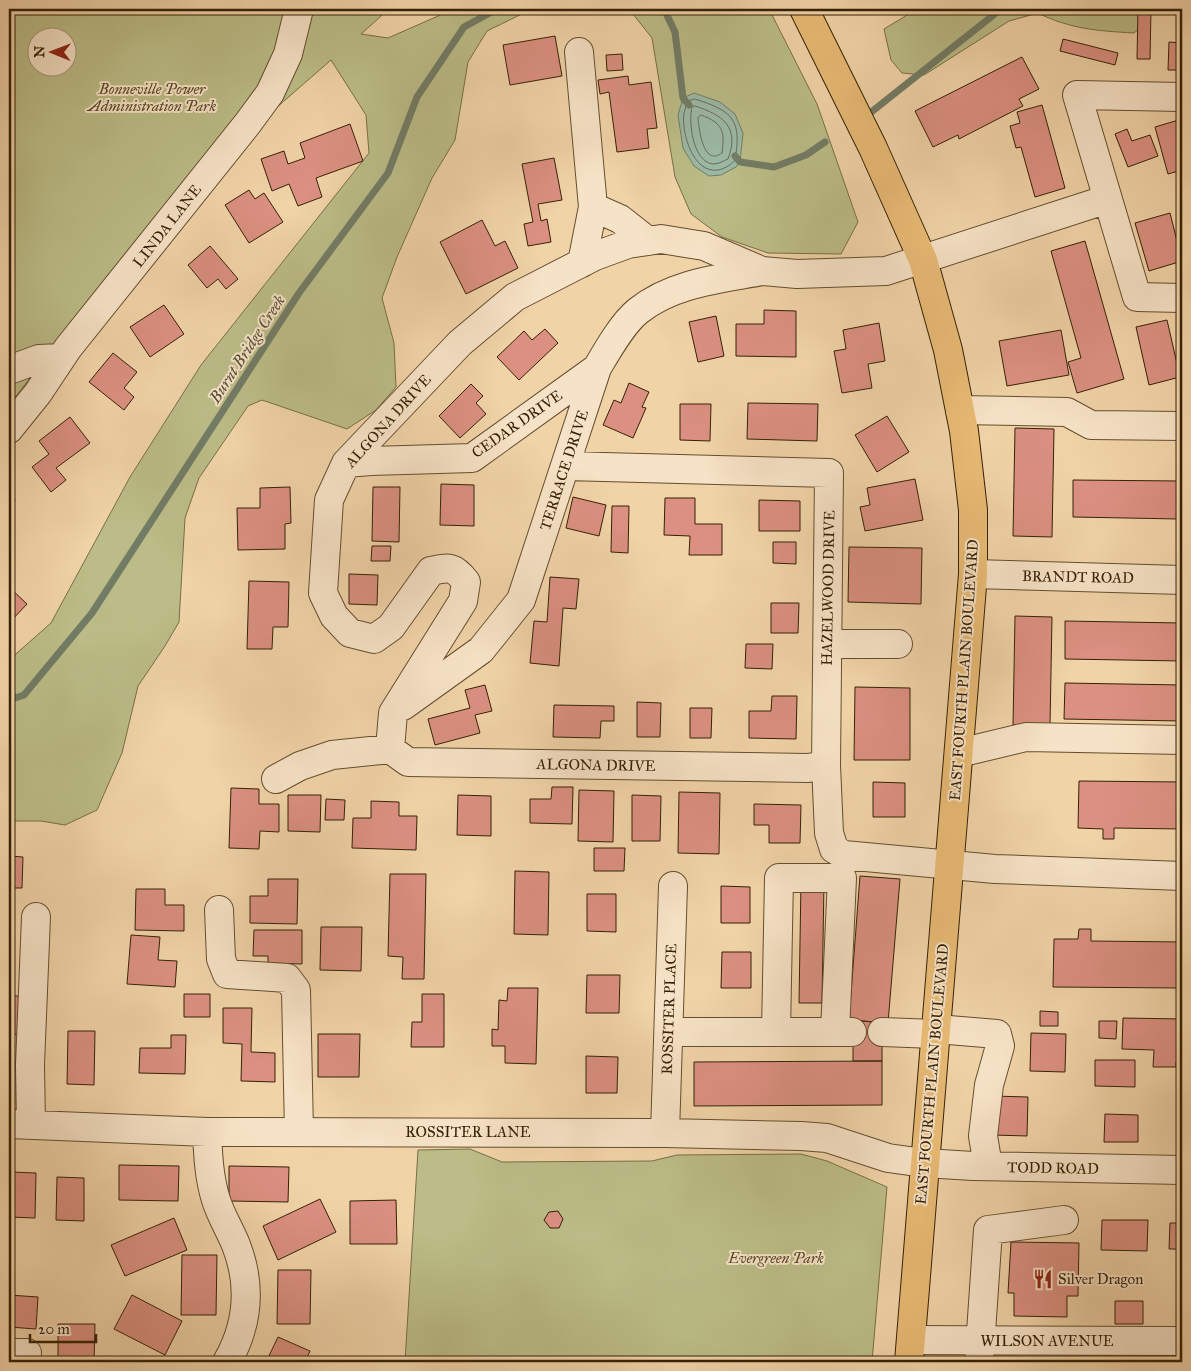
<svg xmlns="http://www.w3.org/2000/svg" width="1191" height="1371" font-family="'IM FELL Great Primer',serif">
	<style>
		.green { fill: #bbbc87; stroke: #786e46; fill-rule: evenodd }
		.water { fill: #9bb8a5; stroke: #727c65 }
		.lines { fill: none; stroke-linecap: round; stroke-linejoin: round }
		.shore { stroke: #686c56; stroke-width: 1 }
		.stream { stroke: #727c65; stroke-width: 7 }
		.building { fill: #db9081; stroke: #352106 }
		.minor-casing { stroke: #644e2e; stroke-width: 30 }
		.major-casing { stroke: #352106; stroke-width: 30 }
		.minor { stroke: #f6e2c6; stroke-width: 28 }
		.major { stroke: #e8ba74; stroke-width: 28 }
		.labels { text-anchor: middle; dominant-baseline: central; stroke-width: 4; stroke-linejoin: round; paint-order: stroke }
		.park-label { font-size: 15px; font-style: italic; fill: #564826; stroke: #f6e2c6 }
		.street-label { font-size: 15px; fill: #352106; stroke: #f6e2c6 }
		.poi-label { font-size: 15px; fill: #352106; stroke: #f6e2c6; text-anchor: start }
		.water-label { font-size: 16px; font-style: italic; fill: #544e36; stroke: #f6e2c6 }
	</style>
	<rect width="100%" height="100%" fill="#f1d3a8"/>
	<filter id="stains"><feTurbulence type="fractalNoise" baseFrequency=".004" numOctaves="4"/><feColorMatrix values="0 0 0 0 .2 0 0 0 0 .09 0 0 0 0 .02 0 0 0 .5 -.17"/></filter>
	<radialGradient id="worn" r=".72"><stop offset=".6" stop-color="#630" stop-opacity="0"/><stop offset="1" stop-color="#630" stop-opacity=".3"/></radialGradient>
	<path class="green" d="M9,9h380l-28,25 27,4 66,-29h78l-45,22 -19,31 -13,78 -23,38 -35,79 -15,41 12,45 2,44 -20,23 -29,19 -85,-29 -14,6 -49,72 -14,40 -6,104 -14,24 -27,40 -16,67 -25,57 -32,15 -24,-4h-32v-161l42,-37 79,-146 71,-112 168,-212 -3,-38 -35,-55 -165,144 -157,201zM38,38h30v30h-30z
		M629,9h140l48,95 41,118 -17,32 -73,-1 -46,-16 -31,-23 -16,-37 -23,-139z
		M917,9h228l5,11 -16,13c-35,-2 -64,-4 -96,-20l-29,8 -85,54 -22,-2 -11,-13 -7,-31z
		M470,1149l32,13 150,-1 25,-6 124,-1 26,7 60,26 -15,175h-467l13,-212z"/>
	<path class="water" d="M694,93l26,9 15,12 8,19 -3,29 -4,5 -15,8 -12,1 -15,-10 -11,-18 -5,-33 5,-17z"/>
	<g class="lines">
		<path class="shore" d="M695,99c38,12 47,21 40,61 -4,5 -11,9 -17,10 -25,4 -37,-38 -34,-57 1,-3 2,-7 3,-11z
			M695,106c28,9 45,21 33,53 -5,2 -9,5 -15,5 -20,-2 -25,-42 -21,-57z
			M701,115c22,8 24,16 21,38 -19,14 -23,-24 -24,-35z"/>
		<path class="stream" d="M664,9l11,23 8,66 6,7
			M865,117l136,-108
			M735,156l5,6 34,5 32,-12 19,-13
			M9,700l15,-5 68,-82 207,-320 89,-120 29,-76 47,-70 33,-18"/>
	</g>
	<path class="building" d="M1138,9h13l-1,50h-13z
		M555,36l7,40 -52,9 -7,-40z
		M1063,39l55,14 -3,12 -55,-14z
		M1169,42l13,1v27h-14z
		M622,54l1,16 -16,1 -1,-16z
		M1022,57l17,32 -20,10 4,7 -64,33 -1,-4 -25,12 -18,-36z
		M628,76l1,9 22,-3 6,46 -10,1 2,19 -32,4 -8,-60 -9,2 -2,-14z
		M1042,105l23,83 -30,9 -14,-50 -5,1 -6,-22 10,-3 -3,-11z
		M1182,119v51l-14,4 -13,-47z
		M350,124l13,37 -47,17 6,19 -24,9 -9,-22 -17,7 -11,-32 23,-8 4,13 17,-6 -5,-15z
		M1127,129l5,12 18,-6 8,21 -30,11 -13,-33z
		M554,158l8,42 -24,4 3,17 6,-2 4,23 -23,4 -4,-22 9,-2 -11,-58z
		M249,190l6,9 9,-6 19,29 -34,21 -24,-38z
		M1170,213l12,48 -33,10 -14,-48z
		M482,220l13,26 10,-5 13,27 -52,26 -26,-52z
		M1085,241l39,138 -47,14 -9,-31 13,-4 -30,-107z
		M210,246l28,33 -12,10 -8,-10 -11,9 -19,-23z
		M164,305l20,29 -34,23 -20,-30z
		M764,310l32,1v46l-60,-1v-32h28z
		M716,316l8,40 -26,6 -9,-40z
		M1167,320l13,57 -31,8 -13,-58z
		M879,323l6,38 -17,3 4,24 -30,5 -8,-42 12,-2 -3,-19z
		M545,329l13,14 -39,37 -22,-23 27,-26 8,9z
		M1061,330l8,45 -62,11 -8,-45z
		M113,353l24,19 -13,16 10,9 -10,13 -35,-28z
		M629,383l20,9 -7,15 4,1 -13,30 -30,-13 11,-25 7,3z
		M471,384l12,12 -7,7 10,11 -26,24 -21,-22z
		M748,403l70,1 -1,37 -70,-2z
		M680,404h31l-1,37 -30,-1z
		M887,416l22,36 -32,20 -22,-37z
		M70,417l20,26 -34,25 10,12 -15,12 -19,-25 17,-13 -10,-13z
		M1015,428l39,1 -2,108 -39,-1z
		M915,479l8,41 -58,11 -5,-24 10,-2 -3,-17z
		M1073,480l107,1 -1,38 -106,-2z
		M441,484l33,1v41l-34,-1z
		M290,487l1,36 -6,1v25l-47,1 -1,-42h23v-20z
		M373,487h27l-1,55 -27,-1z
		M9,497l6,2 -6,23z
		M573,497l33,8 -7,31 -33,-8z
		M665,498h30v26h27v31h-33l1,-19 -26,-1z
		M759,500l41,1v30h-41z
		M612,506h17l-1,47 -17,-1z
		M773,542h23v22l-23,-1z
		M372,546h19l-1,15h-19z
		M849,547l73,1 -1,56 -73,-2z
		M349,574l29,1 -1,30 -28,-1z
		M550,577l29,2 -3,30 -13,-1 -4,58 -29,-3 4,-42 13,1z
		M249,581l40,1 -1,45h-15l-1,22h-25z
		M9,587l18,17 -18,19z
		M771,603h28l-1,30h-27z
		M1015,616l37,1 -2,108h-37z
		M1065,621l117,2v38l-117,-2z
		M746,644h27l-1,25 -27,-1z
		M1065,683l117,2v36l-118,-2z
		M485,685l7,26 -17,4 5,18 -45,12 -7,-26 42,-11 -5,-18z
		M855,687l55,1v72h-56z
		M772,696h25l-1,43 -47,-1v-27h22z
		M637,702l24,1 -1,34h-23z
		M554,705l60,1v15h-13l-1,17 -47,-1z
		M690,708h22l-1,30h-21z
		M1079,781l103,1v47l-68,-1v11h-11v-10l-25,-1z
		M873,782l32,1v34h-32z
		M552,787h21l-1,37 -42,-1v-24h21z
		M231,788l28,1v15h20v28l-19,-1 -1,18 -30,-1z
		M579,790l35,1 -1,51 -35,-1z
		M679,792l41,1 -1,61 -41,-1z
		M288,795h33l-1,37 -32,-1z
		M458,795l33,1v40l-34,-1z
		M632,795l29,1 -1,45h-28z
		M326,799l19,1 -1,20h-19z
		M371,801l28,1v14h18l-1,34 -64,-2 1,-30h18z
		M754,804l47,1 -1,38h-31v-18h-15z
		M594,848h31l-1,23h-30z
		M9,856l14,1 -1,31h-13z
		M515,871l34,1 -1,63 -34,-1z
		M390,874h36l-2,105h-22l1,-22 -15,-1z
		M860,876l40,3 -12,144 -39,-3z
		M268,879h30l-1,45 -47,-1v-27h18z
		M801,881l23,1 -2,121h-23z
		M721,886l29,1v36h-29z
		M136,889h29v16h19v26l-49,-1z
		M587,894h29v38l-29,-1z
		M321,927h41l-1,44 -41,-1z
		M1079,929h12v12l91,1v46l-129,-1 1,-48h24z
		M254,930h48v34l-34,-1v-7h-15z
		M131,935l29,2 -2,23 19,1 -2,26 -48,-3z
		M722,952h29v36h-30z
		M587,975h33l-1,38h-33z
		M508,988h30l-2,76 -31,-1v-17h-13v-17l6,1 1,-30 8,1z
		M184,994h26v23h-26z
		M422,994h22v53h-33l1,-25h10z
		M9,996h10v39l-10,-1z
		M223,1008h29l-1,44 24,1v29l-34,-1 1,-37 -19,-1z
		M1040,1011l18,1v14h-18z
		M1123,1018l59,1v43h-6v5h-23l1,-17 -32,-1z
		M853,1020l29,3v38h-29z
		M1099,1021h18l-1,18 -17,-1z
		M68,1031h27l-1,54 -27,-1z
		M1031,1033l35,1 -1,38 -35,-1z
		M318,1034h42l-1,43h-41z
		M171,1035h15l-1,39 -46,-1 1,-25h31z
		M586,1056l32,1 -1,36h-31z
		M1095,1060h40v27l-40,-1z
		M882,1061v44l-188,1v-44z
		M993,1096l35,1 -1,39 -34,-1z
		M1105,1114l33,1v27h-34z
		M119,1165l60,1 -1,35 -59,-1z
		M229,1166l60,1 -1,35 -59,-1z
		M10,1172l26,1 -1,45 -26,-1v16z
		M57,1177l27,1v43l-28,-1z
		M320,1199l16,33 -58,28 -15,-34z
		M396,1200l1,44h-47v-43z
		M558,1211l5,8 -4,9h-9l-6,-8 5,-8z
		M174,1218l13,32 -62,26 -14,-31z
		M1102,1220h46l-1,31 -46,-1z
		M1170,1223h12v26h-13z
		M1011,1242l68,1 -1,53h-11v21l-53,-1v-23h-6z
		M182,1255h35l-1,60h-35z
		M278,1270h33l-1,54h-33z
		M9,1295l29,2 -2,32 -27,-2z
		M132,1295l50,26 -17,34 -51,-26z
		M1115,1301h28v23h-28z
		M58,1324h37l-1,38h-36z
		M278,1337l32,14 -5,11h-39z"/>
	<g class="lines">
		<defs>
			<path id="minor" d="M579,52l14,155
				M1182,97l-105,-2 60,202 45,1
				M582,263l11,-56 27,12 28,22
				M9,370l30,-11 22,-1
				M960,410l107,2 24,13 91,1
				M9,429l29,-36 30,-45 180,-225 22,-30 18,-39 11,-45
				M346,463l25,-2 101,-3 125,-90
				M566,466l263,7 -3,292 3,68 5,16 10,6 151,14 187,7
				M973,574l209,6
				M828,644h70
				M403,706l78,-56 40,-50 76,-232c10,-17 25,-44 41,-57 35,-28 81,-32 124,-40
				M959,753l67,-16 156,3
				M826,765l-18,3 -400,-6 -18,-13 3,-36 70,-112 3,-19c-12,-16 -17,-15 -35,-11l-40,56 -17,12 -24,-6 -16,-17 -11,-23 6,-93 17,-37 114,-120 55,-46 80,-41 33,-12 33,-5 43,7 58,25 35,3 89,-3 222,-72
				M276,779l24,-13 32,-11 58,-6
				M219,910l2,49 6,15 60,4 9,12 3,142
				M937,1029l60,5 3,12 -11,39 -6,51 5,30
				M669,1032h183
				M776,1032l3,-154h63l-7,154
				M882,1032l53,2
				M9,1124l198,8 458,1 136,3 26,2 61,20 36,5 49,3 209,4
				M31,1125l-1,-60 6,-148
				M207,1132c1,23 2,46 9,68 5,16 14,30 20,45 16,41 12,80 -9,117
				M665,1133l8,-247
				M911,1340l271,1
				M9,1353h18
				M979,1362l9,-132 76,-10"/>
			<path id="major" d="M804,9l69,139 50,112 25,90 16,81 9,79v64l-64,788"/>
		</defs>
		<use href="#minor" class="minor-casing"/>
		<use href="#major" class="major-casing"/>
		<use href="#minor" class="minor"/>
		<use href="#major" class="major"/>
	</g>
	<defs>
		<symbol id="restaurant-bare" viewBox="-9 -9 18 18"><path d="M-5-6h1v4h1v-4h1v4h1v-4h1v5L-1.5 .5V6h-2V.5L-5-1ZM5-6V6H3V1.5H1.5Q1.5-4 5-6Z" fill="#8f2418" stroke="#f6e2c6" stroke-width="2.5" paint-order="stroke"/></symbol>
	</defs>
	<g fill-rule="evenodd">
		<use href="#restaurant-bare" x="1029" y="1265" width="28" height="28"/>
	</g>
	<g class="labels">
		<g class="park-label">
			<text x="152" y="89">Bonneville Power<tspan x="152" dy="17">Administration Park</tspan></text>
			<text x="776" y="1258">Evergreen Park</text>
		</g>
		<g class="street-label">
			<text transform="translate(167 226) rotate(-52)">LINDA LANE</text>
			<text transform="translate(388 421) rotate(-48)">ALGONA DRIVE</text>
			<text transform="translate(517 424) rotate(-35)">CEDAR DRIVE</text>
			<text transform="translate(564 470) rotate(-72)">TERRACE DRIVE</text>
			<text transform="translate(1078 577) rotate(1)">BRANDT ROAD</text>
			<text transform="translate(828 588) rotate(-89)">HAZELWOOD DRIVE</text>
			<text transform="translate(964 670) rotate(-86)">EAST FOURTH PLAIN BOULEVARD</text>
			<text transform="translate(596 765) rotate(1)">ALGONA DRIVE</text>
			<text transform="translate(669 1009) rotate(-88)">ROSSITER PLACE</text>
			<text transform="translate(932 1074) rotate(-85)">EAST FOURTH PLAIN BOULEVARD</text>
			<text x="468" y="1132">ROSSITER LANE</text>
			<text transform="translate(1053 1168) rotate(1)">TODD ROAD</text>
			<text x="1047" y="1341">WILSON AVENUE</text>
		</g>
		<g class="poi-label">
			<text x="1058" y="1279">Silver Dragon</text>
		</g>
		<g class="water-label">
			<text transform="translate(247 349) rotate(-57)">Burnt Bridge Creek</text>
		</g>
	</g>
	<rect width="1191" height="1371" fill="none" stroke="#f1d3a8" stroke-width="30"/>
	<rect x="10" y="10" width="1171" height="1351" fill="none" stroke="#352106" stroke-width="2.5"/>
	<rect x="15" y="15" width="1161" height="1341" fill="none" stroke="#352106"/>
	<g transform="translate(52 52) rotate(271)"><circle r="24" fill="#f6e2c6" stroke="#a99579"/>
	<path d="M0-4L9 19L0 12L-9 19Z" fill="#8f2418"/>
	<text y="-8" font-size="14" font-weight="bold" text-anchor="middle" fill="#352106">N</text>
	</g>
	<path d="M30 1334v8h66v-8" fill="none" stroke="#352106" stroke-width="2.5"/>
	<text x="38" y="1334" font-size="15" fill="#352106" stroke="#f6e2c6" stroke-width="4" paint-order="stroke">20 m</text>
	<rect width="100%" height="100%" filter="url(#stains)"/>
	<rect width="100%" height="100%" fill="url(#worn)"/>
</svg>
